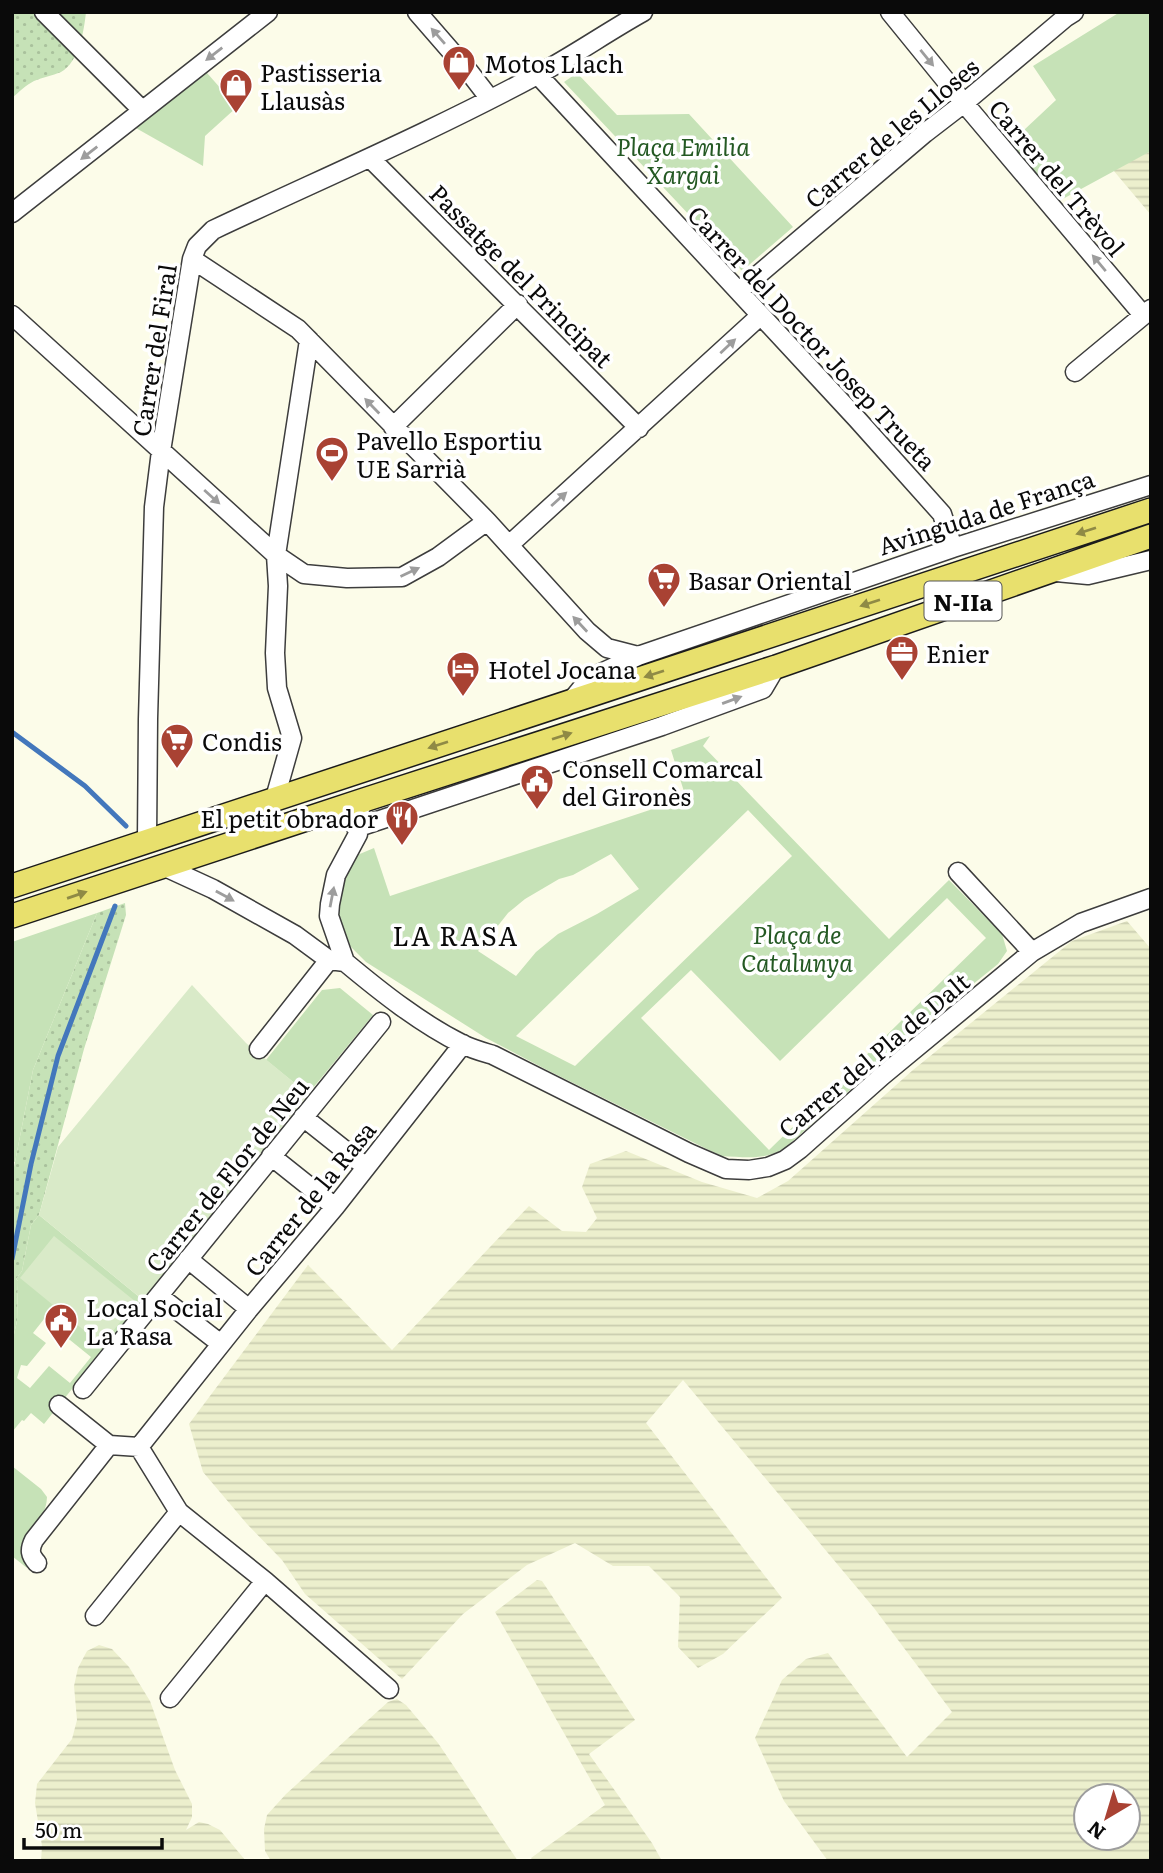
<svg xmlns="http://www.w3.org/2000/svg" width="1163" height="1873" font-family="Literata,serif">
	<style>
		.farmland { fill: url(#farmland-rules); fill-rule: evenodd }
		.grass { fill: url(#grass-dots) }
		.park { fill: #c6e2b7; fill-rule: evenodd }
		.pitch { fill: #d9eac8 }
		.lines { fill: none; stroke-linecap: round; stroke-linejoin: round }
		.stream { stroke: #4377bc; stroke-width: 5 }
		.minor-casing { stroke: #3d3d3d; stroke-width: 21 }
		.major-casing { stroke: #1b1b1b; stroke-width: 26 }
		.minor { stroke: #fff; stroke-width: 18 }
		.major { stroke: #e8e06d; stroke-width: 23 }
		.oneway { fill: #9d9d9d }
		.oneway2 { fill: #8f8a45 }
		.labels { text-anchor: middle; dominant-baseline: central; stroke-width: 7; stroke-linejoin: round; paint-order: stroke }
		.shield { fill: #fff; stroke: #545454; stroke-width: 2 }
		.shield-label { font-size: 23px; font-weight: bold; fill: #0a0a0a }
		.poi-label { font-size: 24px; fill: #0a0a0a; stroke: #fff; text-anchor: start }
		.street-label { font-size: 24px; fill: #0a0a0a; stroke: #fff }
		.park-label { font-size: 24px; font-style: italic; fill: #245923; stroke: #fff }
		.neighbourhood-label { font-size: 26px; letter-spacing: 2px; fill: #0a0a0a; stroke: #fff }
	</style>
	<defs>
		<pattern id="farmland-rules" width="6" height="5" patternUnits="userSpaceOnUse" patternTransform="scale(1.75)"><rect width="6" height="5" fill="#ecefcd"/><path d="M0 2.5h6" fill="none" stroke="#c9ccaf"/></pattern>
		<pattern id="grass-dots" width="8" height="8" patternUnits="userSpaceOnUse" patternTransform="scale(1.75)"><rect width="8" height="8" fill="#c6e2b7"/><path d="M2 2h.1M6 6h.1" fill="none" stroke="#a9c19c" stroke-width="1.8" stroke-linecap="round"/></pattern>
	</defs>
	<rect width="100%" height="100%" fill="#fcfce9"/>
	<path class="farmland" d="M1151,151v64l-38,-45z
		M1127,921l24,28v912h-323l-44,-60 -29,-63 27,-58 24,-21 22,-6 79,104 45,-45 -78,-104 -191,-228 -37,43 136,175 -59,56 -25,14 -20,-21 2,-50 -31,-31h-36l-38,-23 -48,22 -64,49 -61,65 -97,-85 -23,-34 -35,-36 -44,-52 -14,-48 119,-159 84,85 137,-144 33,25 24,1 11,-14 -15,-31 8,-23 36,-13 76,31 55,16 31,-17 125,-111 159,-129zM1086,1796h42v42h-42z
		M537,1580l5,1 93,139 -46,34 63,89 10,18h-129l-2,-3 74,-53 -110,-193z
		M99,1645l13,4 17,18 21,34 25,69 17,34v13l-6,13 13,-8 9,2 12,6 26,31h-205l1,-15 -7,-43 2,-19 35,-45 5,-19 -3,-34 4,-18 9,-17z
		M397,1699l9,6 32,38 80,118h-247l-6,-10 -1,-22 3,-14 19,-21 102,-92z"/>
	<path class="grass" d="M12,12h74c-2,19 -7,50 -25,60 -9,4 -18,5 -27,9 -8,4 -15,11 -22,17z
		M125,903l1,12 -42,134 -45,166 -8,10 -9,46 -6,8 2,2 -1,40 -5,22v-166l3,-15 18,-92 64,-157z"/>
	<path class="park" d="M1120,12h31v139l-92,50 -49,-58 46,-43 -23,-34z
		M200,65l37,42 -32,29 -2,30 -76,-43z
		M577,73l40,42 72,-1 104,113 -51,44 -178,-189z
		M710,736l-7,10 186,193 60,-59 53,54 5,17 -9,13 -72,58 -141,126c-22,13 -39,9 -64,8l-172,-85 -63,-33 -120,-76 -18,-18 -11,-33 2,-21 16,-34 19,-8 16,48 296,-98 -15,-48zM748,810l44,46 -217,210 -59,-30zM611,854l28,35 -42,25 -39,20 -22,18 -20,24 -38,-25 30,-38 17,-14 34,-20 14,-4zM947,898l39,40 -217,212 -128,-132 50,-48 89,91z
		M97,913l-64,157 -18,92 -3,-1v-219z
		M340,988l33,27 -65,79 -42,-34 56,-70z
		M39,1215l104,85 -99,124 -13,-11 -7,8 -2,-1 -10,12v-89l5,-22 1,-40 -2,-2 6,-8 9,-46zM44,1319l47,38 -21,26 -21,-17 -19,22 -13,-10 4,-13 6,1 19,-23 -13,-10z
		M12,1466l29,23 6,8c-1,33 -38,31 -20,71l-15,-12z"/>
	<path class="pitch" d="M192,985l54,58 62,51 -165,206 -104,-85 19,-68z
		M54,1236l82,66 -34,43 -82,-67z"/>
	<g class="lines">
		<path class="stream" d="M12,732l73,54 41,40
			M12,1259l19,-95 27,-108 57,-150"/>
		<defs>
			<path id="minor" d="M44,12l98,98
				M417,12l53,61 20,26
				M890,12l74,91 179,212
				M538,75l319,344 85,95 11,34
				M370,158l269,270
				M12,213l256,-201
				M192,259l106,70 189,192 100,110 20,17 31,8
				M739,291l186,-158 39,-30 102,-86 8,-5
				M12,315l264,240 28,19 43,4 55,-1 36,-20 49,-36
				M1075,372l76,-63
				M393,427l125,-123
				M509,545l251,-229
				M1056,572l32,3 63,-15
				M571,701l19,-23 48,-22 315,-108 198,-63
				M275,798l17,-60 -15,-50 -2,-35 3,-67 -2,-31 33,-215
				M356,828l306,-102 101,-37 13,-22
				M147,841l1,-122 6,-212 7,-56 31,-192 5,-13 16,-16c108,-51 218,-98 324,-155 36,-19 70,-43 106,-63
				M163,866l50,23 82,46 34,25 16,2
				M958,872l74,80
				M345,962c36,30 75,61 117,82 10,5 21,8 31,11l196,98 37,16 23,1 19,-3 17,-7 15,-11 82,-73 150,-124 49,-29 70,-25
				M345,962l-16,-46 1,-12 6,-29 22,-41 -2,-16 8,-18
				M259,1049l70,-89
				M303,1117l63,50
				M271,1156l64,51
				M188,1259l61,50
				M159,1296l62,48
				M83,1389l298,-367
				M59,1405l50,40 30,2
				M139,1447l110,-138 86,-102 128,-163
				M139,1447l40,65 86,69 124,108
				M37,1563c-7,-8 -8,-13 -3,-23l75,-95
				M95,1616l84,-104
				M170,1698l95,-117"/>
			<path id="major" d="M12,886l1139,-376
				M12,916l352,-116 412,-133 375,-131"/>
		</defs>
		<use href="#minor" class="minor-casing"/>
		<use href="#major" class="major-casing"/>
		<use href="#minor" class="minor"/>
		<use href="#major" class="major"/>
	</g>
	<defs><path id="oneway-solid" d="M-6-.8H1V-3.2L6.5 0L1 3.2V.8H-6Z" transform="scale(1.75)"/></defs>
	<g class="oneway">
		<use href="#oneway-solid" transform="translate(438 36) rotate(-131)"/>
		<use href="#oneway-solid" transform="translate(214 54) rotate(142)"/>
		<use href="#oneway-solid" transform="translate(927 58) rotate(51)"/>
		<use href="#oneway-solid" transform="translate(89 153) rotate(142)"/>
		<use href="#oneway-solid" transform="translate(1099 263) rotate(-130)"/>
		<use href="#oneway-solid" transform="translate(728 346) rotate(-43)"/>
		<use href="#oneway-solid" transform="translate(372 406) rotate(-134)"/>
		<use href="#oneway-solid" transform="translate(212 497) rotate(42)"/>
		<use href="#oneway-solid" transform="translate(559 499) rotate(-42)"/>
		<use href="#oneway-solid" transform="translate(410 572) rotate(-25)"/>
		<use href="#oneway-solid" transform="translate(580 624) rotate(-133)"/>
		<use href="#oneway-solid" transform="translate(732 700) rotate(-20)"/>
		<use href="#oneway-solid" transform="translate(225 896) rotate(29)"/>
		<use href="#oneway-solid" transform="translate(332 897) rotate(-79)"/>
	</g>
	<g class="oneway2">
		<use href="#oneway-solid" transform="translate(1086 531) rotate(162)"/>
		<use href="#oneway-solid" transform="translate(870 603) rotate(162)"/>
		<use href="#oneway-solid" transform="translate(654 674) rotate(162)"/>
		<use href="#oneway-solid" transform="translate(562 736) rotate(-18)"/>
		<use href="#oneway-solid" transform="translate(438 745) rotate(162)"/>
		<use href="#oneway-solid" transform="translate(77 895) rotate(-19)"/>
	</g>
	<defs>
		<symbol id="shop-pin" viewBox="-11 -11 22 30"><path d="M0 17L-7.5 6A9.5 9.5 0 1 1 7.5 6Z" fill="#a94233" stroke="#fff"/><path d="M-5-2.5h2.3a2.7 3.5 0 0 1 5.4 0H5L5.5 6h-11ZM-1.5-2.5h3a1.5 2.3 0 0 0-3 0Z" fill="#fff"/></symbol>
		<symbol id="stadium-pin" viewBox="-11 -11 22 30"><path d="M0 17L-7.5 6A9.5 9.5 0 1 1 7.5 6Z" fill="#a94233" stroke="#fff"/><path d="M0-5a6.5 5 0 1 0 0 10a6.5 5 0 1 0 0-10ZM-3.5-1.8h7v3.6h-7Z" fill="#fff"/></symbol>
		<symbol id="supermarket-pin" viewBox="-11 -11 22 30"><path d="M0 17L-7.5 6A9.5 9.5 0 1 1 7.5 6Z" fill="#a94233" stroke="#fff"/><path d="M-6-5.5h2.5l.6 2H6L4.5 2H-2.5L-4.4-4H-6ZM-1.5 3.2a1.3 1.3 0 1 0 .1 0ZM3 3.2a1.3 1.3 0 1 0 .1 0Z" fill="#fff"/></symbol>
		<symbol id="office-pin" viewBox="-11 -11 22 30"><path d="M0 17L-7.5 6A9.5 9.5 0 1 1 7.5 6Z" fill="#a94233" stroke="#fff"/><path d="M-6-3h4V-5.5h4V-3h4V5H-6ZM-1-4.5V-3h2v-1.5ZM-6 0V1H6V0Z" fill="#fff"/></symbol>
		<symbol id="hotel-pin" viewBox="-11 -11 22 30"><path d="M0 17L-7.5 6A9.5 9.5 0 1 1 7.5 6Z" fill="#a94233" stroke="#fff"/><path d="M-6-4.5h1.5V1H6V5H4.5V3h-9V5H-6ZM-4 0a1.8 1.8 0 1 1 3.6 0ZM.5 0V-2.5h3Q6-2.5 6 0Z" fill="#fff"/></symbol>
		<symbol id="civic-pin" viewBox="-11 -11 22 30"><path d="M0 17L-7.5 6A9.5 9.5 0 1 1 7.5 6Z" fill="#a94233" stroke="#fff"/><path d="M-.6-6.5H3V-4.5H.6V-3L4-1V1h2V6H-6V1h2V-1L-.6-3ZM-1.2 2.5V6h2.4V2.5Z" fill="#fff"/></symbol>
		<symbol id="restaurant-pin" viewBox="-11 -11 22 30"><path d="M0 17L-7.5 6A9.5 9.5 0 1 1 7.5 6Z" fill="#a94233" stroke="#fff"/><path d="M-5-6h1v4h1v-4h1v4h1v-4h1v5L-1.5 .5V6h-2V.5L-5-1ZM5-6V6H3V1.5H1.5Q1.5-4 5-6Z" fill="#fff"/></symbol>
	</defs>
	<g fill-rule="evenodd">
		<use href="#shop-pin" x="440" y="43" width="38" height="52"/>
		<use href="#shop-pin" x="217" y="66" width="38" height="52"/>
		<use href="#stadium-pin" x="313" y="434" width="38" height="52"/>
		<use href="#supermarket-pin" x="645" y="560" width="38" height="52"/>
		<use href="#office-pin" x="883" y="633" width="38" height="52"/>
		<use href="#hotel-pin" x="444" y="649" width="38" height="52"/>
		<use href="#supermarket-pin" x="158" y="721" width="38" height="52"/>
		<use href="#civic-pin" x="518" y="762" width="38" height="52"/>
		<use href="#restaurant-pin" x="383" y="798" width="38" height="52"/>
		<use href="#civic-pin" x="42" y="1301" width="38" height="52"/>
	</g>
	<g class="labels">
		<rect class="shield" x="924.5" y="581.5" width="77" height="39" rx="5"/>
		<g class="shield-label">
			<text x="963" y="601">N-IIa</text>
		</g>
		<g class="poi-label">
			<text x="484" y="62">Motos Llach</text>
			<text x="260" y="71">Pastisseria<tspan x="260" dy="28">Llausàs</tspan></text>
			<text x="356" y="439">Pavello Esportiu<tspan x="356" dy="28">UE Sarrià</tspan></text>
			<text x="688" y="579">Basar Oriental</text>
			<text x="926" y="652">Enier</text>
			<text x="488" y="668">Hotel Jocana</text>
			<text x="202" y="740">Condis</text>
			<text x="562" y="767">Consell Comarcal<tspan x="562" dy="28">del Gironès</tspan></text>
			<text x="378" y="817" text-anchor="end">El petit obrador</text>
			<text x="86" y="1306">Local Social<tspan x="86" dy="28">La Rasa</tspan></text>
		</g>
		<g class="street-label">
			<text transform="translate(891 132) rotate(-40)">Carrer de les Lloses</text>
			<text transform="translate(1058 177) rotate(50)">Carrer del Trèvol</text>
			<text transform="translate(522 275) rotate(45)">Passatge del Principat</text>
			<text transform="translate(813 337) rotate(47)">Carrer del Doctor Josep Trueta</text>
			<text transform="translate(153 350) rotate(-81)">Carrer del Firal</text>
			<text transform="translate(986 511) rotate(-18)">Avinguda de França</text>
			<text transform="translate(873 1054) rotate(-40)">Carrer del Pla de Dalt</text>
			<text transform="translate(226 1174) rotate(-51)">Carrer de Flor de Neu</text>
			<text transform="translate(309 1198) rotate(-51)">Carrer de la Rasa</text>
		</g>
		<g class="park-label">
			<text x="683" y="145">Plaça Emilia<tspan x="683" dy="28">Xargai</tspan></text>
			<text x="797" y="933">Plaça de<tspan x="797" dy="28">Catalunya</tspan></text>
		</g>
		<g class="neighbourhood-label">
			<text x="456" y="934">LA RASA</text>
		</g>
	</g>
	<rect width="1163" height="1873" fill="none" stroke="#0a0a0a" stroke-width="28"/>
	<g transform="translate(1107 1817) rotate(218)"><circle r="33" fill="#ffffff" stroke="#9d9d9d" stroke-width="2"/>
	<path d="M0-5L12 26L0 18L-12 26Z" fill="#a94233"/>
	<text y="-10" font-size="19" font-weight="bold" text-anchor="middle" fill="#0a0a0a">N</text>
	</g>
	<path d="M24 1838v10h138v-10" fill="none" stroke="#0a0a0a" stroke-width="3.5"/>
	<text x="35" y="1838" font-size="21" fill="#0a0a0a" stroke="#ffffff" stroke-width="5" paint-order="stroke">50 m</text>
</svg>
